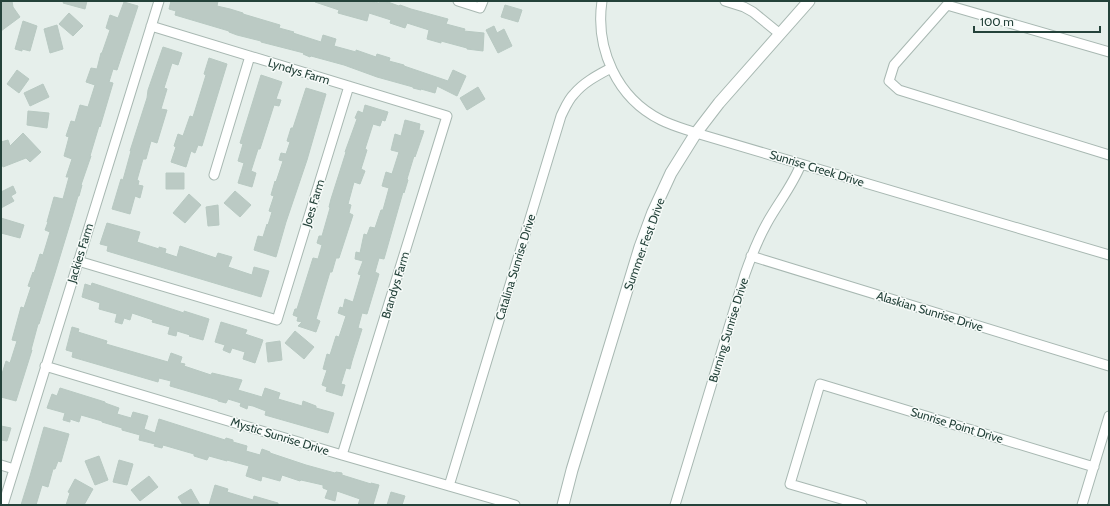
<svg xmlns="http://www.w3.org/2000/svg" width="1110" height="506" font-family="Cabin,sans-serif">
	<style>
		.building { fill: #bbcac4; stroke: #b8c9c2 }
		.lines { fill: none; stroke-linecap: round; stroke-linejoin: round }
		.minor-casing { stroke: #a8b8b2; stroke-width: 11 }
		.tertiary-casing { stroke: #a8b8b2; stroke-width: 13 }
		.minor { stroke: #fff; stroke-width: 9 }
		.tertiary { stroke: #fff; stroke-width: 11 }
		.labels { text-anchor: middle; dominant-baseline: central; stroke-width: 3; stroke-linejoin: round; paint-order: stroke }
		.street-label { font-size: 12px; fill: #24423a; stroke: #f7fbf9 }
	</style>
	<rect width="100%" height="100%" fill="#e6efeb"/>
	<path class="building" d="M1,1h11l1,6 7,10 -19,14z
		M64,1h23l-2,8 -22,-6z
		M171,1h47l-1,5 13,3 13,4v1l37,11 -1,3 15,4 -1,1 28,9 2,-7 13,4 -2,7 22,6v-2l20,7 1,-3 13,4 -1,3 15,4v1l44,15 5,-11 13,6 -9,20 -20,-10 -2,7 -14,-4v1l-8,-2v-1l-36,-10 -33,-12 -33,-9 -1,1 -7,-3 1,-1 -43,-11v-1l-24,-6 -8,-3v-1l-54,-16 1,-4 -7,-2z
		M315,1h55l9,2 1,-2h5l14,5 1,-1 11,4 37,10 -2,5 19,5 -1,2 20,2 -1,18 -16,-2v-1l-26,-7v2l-14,-4 2,-9 -22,-7 -2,5 -15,-5 1,-3 -22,-7 -2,8 -29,-8 1,-3 -24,-8z
		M124,2l14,4 -21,64 -4,-1 -4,13 4,1 -13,44 -1,-1 -9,30h1l-10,29h1l-3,11h-1l-6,21 -17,56 -16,51h-1l-7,26h1l-16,51 -15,-4v-20l5,-16 4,2 7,-22 -5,-1 9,-33 3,1 7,-21 -3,-1 5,-14 1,1 6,-19 3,1 7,-23 -5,-2 3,-8h-1l7,-25 9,2 6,-22h-3l6,-18 -8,-3 5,-19 -3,-1 5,-15 4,1 5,-17 8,2 7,-22 -9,-3 5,-14 6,1 4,-16h1l8,-23 -4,-2 4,-13 8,3z
		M505,5l17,5 -4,12 -17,-5z
		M69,13l14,13 -10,10 -14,-12z
		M23,21l14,5 -7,25 -8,-2v2l-7,-2z
		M57,25l6,24 -13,4 -6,-24z
		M494,26l3,7 7,-4 8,17 -14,7 -12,-23z
		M163,47l19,6 -4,12 -6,-2 -8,25 3,1 -6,20 6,1 -10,33 -6,-2 -5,18h-3l-6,21 2,1 -1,4 5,1 -3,12 -5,-2 -5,18 -18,-5 9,-30 2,1 8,-29h-1l17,-53 1,-8z
		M209,58l18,6 -25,82 -4,-1 -3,8 -4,-2 -5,16 -15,-5 5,-15 -2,-1 4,-12 5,2 7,-20 3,1 13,-42 -2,-1z
		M17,70l12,9 -10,14 -12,-9z
		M261,75l21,7 -6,17 5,1 -2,6 -5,-1 -14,44h-2l-7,22 5,2 -4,14 -14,-4 6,-20 -6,-2 5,-17 -3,-1z
		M43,84l6,13 -19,9 -6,-13z
		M478,87l7,12 -18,11 -7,-12z
		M306,88l20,6 -19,66 -21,62 -10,35 -22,-7 4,-14 5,1 4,-13 1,1 4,-13 -3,-1 5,-15 -3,-1 4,-14 1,1 7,-21 -4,-1 2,-7 5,1 4,-12 -3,-1 4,-13h2z
		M365,105l23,7 -3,9 -3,-1 -2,6 -7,-2 -8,25 2,1 -6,19 4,2 -5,13 -6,-2 -6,22 3,1 -2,8 4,2 -14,43h-3l-4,14h-2l-14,47 4,2 -4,11 -18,-6 4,-4 -5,-1 1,-4 -5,-2 2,-6h2l16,-51 5,1 4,-14 -5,-2 2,-7h3l8,-28 -1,-1 2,-8 15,-47h-1l12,-33 -2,-1 3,-7 5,2z
		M28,111l21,2 -2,15 -20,-3z
		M405,120l15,4 -1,6 5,1 -9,26 -1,-1 -7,23 1,1 -4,13 -1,-1 -19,67 -5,-1 -4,14 4,2 -12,40 -5,-1 -4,15 4,1 -10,32 -2,8 -4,-1 -5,16 4,1 -3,11 -16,-5 1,-4 -5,-2 5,-15 -4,-1 4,-15 3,1 6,-19 3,1 7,-21 -8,-3 2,-6 3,1 2,-9 8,3 8,-27 -3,-1 5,-13 -8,-2 1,-7 4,1 4,-19 3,1 3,-8 5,1 6,-18h2l6,-22 -7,-2 4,-14 6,2 7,-22 -8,-2 4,-16 6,2z
		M23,133l18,19 -11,10 -4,-4 -23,9 -2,-6v-19l7,-2 2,6z
		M166,173h18v16h-18z
		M13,186l3,7 -5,3 3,5 -13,7v-16z
		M235,191l16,14 -11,12 -16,-14z
		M189,194l12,11 -16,18 -12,-10z
		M218,205l1,20 -11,1 -2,-19z
		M1,218l23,7 -4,13 -19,-5z
		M107,223l33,9 -3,10 22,7v-2l7,2 -1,4 12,4 3,-11 36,12 2,-5 14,4 -4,10 24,8 2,-8 15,4 -8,26 -154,-46 1,-5 -8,-2z
		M92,283l92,30v-2l25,8 -6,21 -14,-4 1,-1 -13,-4 -1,5 -8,-2 2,-7 -18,-5 1,-2 -21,-7 -2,7 -6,-2 -2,6 -7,-2 2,-8 -18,-5 1,-6 -18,-6 3,-13 6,2z
		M221,322l26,8 -2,4 18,6 -8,23 -12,-4 2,-7 -13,-4 -2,5 -7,-3 2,-5 -10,-3z
		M72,327l7,2 -1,3 29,9 -1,3 62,18 3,-9 11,4 -2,6 5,1 -1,2 27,9 1,-2 30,7 -4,10 24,7 3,-9 15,5 -2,6 24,7 1,-5 13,5v2l18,5 -6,20 -63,-18 1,-4 -13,-5 -5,-1 -1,4 -7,-3 1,-3 -13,-4 -2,4 -8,-2v-1l-48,-14 1,-5 -12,-3 -1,4 -86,-25 1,-5 -7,-2z
		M295,331l19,16 -10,12 -19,-16z
		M280,341l2,19 -14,2 -2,-19z
		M60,388l45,14v1l14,5 -2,6 14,4 2,-6 15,4 -4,13 11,4 4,-14 66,21 1,-2 7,2v2l14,4 -1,5 14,4 2,-6 8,3v1l36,12 29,8 1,-1 6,1v2l29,9v-1l8,2 -6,20h-15l2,-6 -23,-8 -2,10 -10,-3 3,-8 -5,-2v-3l-22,-5 -1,1 -18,-6 -2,6 -18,-5 -1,5 -15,-5 3,-10 -22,-6v1l-18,-5 -2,4 -13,-4v-2l-31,-9 -1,3 -8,-2 1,-2 -16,-4 1,-5 -18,-5v-2l-20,-6v-1l-21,-6 -2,7 -9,-3v3l-7,-2 2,-7 -18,-5 5,-14 5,2z
		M1,426l10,2 -4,13 -6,-1z
		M44,427l25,7 -8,28 -3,-1 -3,8h-2l-5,18 -6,-2 -6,20h-15l9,-29z
		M99,456l9,24 -13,5 -10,-24z
		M119,460l14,4 -6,21 -14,-3z
		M149,476l9,11 -18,14 -9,-11z
		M75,479l18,10 -9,16h-18l4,-12 -2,-1z
		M215,485l13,4 -1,3 26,8 1,-4 24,7v2h-69z
		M191,489l9,16h-17l-5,-8z
		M391,492l14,4 -3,9h-15z"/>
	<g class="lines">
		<defs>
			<path id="minor" d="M458,1l22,7 3,-7
				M602,1c-7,48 15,97 59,119 12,6 24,9 35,13l413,122
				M725,1l19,6 9,5 27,22
				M151,26l296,90 -105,339
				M1109,52l-162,-47 -53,60 -5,16 10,9 210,65
				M214,175l36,-119
				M751,256l358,110
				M78,261l199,59 72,-234
				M45,366l297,89 173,50
				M1,465l13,4
				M449,486l112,-370c4,-8 7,-16 13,-22 10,-12 24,-19 37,-26
				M3,505l156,-504
				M675,505l70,-231c6,-17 13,-35 22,-51 11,-20 26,-38 34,-59
				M862,505l-72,-21 30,-100 274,83
				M1082,505l27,-89"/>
			<path id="tertiary" d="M563,505l9,-35 68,-223 13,-35 18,-39 25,-40 23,-30 90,-102"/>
		</defs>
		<use href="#minor" class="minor-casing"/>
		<use href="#tertiary" class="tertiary-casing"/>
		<use href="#minor" class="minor"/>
		<use href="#tertiary" class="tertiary"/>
	</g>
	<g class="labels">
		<g class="street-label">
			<text transform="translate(299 71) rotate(17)">Lyndys Farm</text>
			<text transform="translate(817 168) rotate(17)">Sunrise Creek Drive</text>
			<text transform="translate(313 203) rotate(-73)">Joes Farm</text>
			<text transform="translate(644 244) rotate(-70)">Summer Fest Drive</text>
			<text transform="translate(80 253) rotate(-73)">Jackies Farm</text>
			<text transform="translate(515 267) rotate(-73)">Catalina Sunrise Drive</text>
			<text transform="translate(395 285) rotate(-73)">Brandys Farm</text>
			<text transform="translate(930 311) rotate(17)">Alaskian Sunrise Drive</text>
			<text transform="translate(728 330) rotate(-73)">Burning Sunrise Drive</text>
			<text transform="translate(957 425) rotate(17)">Sunrise Point Drive</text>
			<text transform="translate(280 436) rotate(17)">Mystic Sunrise Drive</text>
		</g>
	</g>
	<rect width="1110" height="506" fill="none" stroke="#24423a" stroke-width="4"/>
	<path d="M974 26v6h126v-6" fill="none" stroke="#24423a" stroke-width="2"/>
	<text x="980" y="26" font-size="12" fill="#24423a" stroke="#f7fbf9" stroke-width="3" paint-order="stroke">100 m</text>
</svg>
